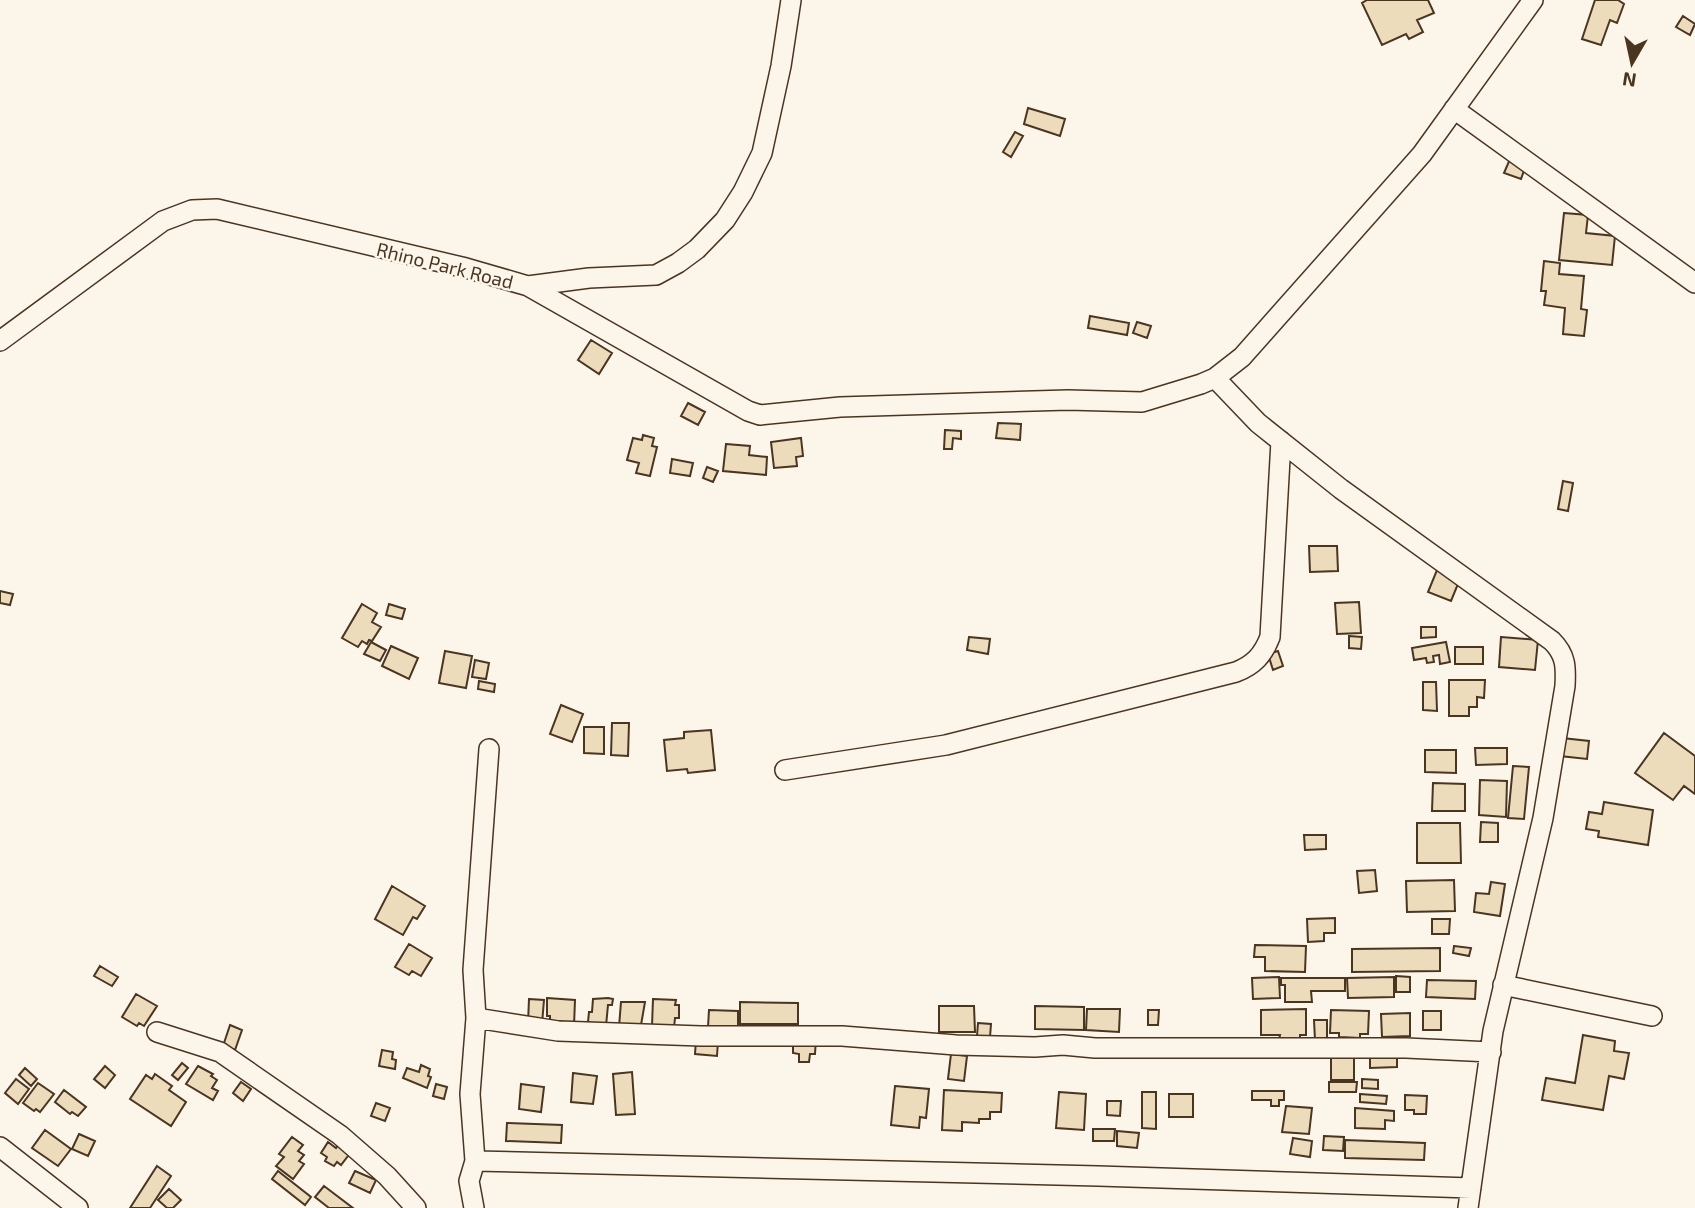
<svg xmlns="http://www.w3.org/2000/svg" width="1695" height="1208" font-family="'Exo 2',sans-serif">
	<style>
		.building { fill: #ecdcbc; stroke: #4a3520; stroke-width: 2 }
		.lines { fill: none; stroke-linecap: round; stroke-linejoin: round }
		.minor-casing { stroke: #4a3520; stroke-width: 22 }
		.minor { stroke: #fbf6e9; stroke-width: 19 }
		.labels { text-anchor: middle; dominant-baseline: central; stroke-width: 5; stroke-linejoin: round; paint-order: stroke }
		.street-label { font-size: 19px; fill: #4a3520; stroke: #fbf6e9 }
	</style>
	<rect width="100%" height="100%" fill="#fbf6e9"/>
	<path class="building" d="M1367,0h61l6,13 -17,7 6,12 -14,7 -3,-5 -24,11 -20,-42z
		M1595,0h23l6,4 -7,19 -7,-3 -9,25 -19,-6z
		M1683,16l12,8 -5,11 -14,-8z
		M1028,108l37,11 -5,17 -36,-12z
		M1015,132l8,4 -12,21 -8,-5z
		M1510,159l16,6 -5,14 -17,-6z
		M1564,213l24,2 -2,18 29,3 -3,29 -53,-5z
		M1544,261l16,2 -1,11 25,2 -3,33 6,1 -3,26 -21,-2 2,-26 -21,-3 2,-14h-5z
		M1090,316l39,7 -2,12 -39,-7z
		M1137,322l14,4 -4,12 -14,-5z
		M591,340l21,13 -13,21 -21,-14z
		M688,403l17,9 -7,13 -17,-9z
		M998,423l23,1 -1,16 -24,-2z
		M945,430l16,1v8l-8,-1 -1,11h-8z
		M643,435l11,3 -2,8 5,1 -7,29 -14,-3 3,-10 -12,-3 6,-22 9,2z
		M801,438l2,18 -7,1 1,9 -23,2 -3,-26z
		M726,444l24,2 -1,9 18,2 -1,18 -43,-4z
		M672,459l21,4 -3,13 -20,-3z
		M707,467l11,4 -5,11 -10,-4z
		M1563,481l10,2 -5,28 -10,-2z
		M1309,546h28l1,25 -28,1z
		M1437,570l23,9 -9,22 -23,-9z
		M0,591l13,3 -3,11 -10,-2z
		M1359,602l2,31 -24,1 -2,-31z
		M362,604l15,9 -5,9 9,5 -9,14 -3,-1 -2,4 -5,-3 -4,6 -16,-9z
		M389,604l16,5 -3,10 -16,-4z
		M1421,627h15v10l-15,1z
		M1349,636l13,1 -1,12 -12,-1z
		M969,637l21,2 -2,15 -21,-4z
		M1501,637l37,3 -3,30 -36,-3z
		M371,642l15,8 -6,11 -16,-7z
		M1446,642l4,20 -10,2 -1,-9 -6,1 1,6 -7,1 -1,-5 -12,2 -2,-12z
		M391,646l27,12 -9,21 -27,-13z
		M1455,647h28v17h-28z
		M445,651l27,5 -6,32 -27,-5z
		M1278,651l5,15 -10,4 -5,-16z
		M475,660l14,3 -3,16 -14,-2z
		M1449,680h36l-1,18 -7,-1v10h-8v9h-20z
		M479,681l16,3 -1,8 -16,-3z
		M1423,682h13l1,29 -14,-1z
		M561,705l22,9 -11,28 -22,-8z
		M612,723h17l-1,33 -17,-1z
		M584,727h20v27l-20,-1z
		M711,730l4,40 -27,3 -1,-4 -20,2 -3,-31 20,-2v-6z
		M1664,733l31,23v38l-11,-8 -11,14 -38,-27z
		M1562,738l27,3 -2,18 -27,-3z
		M1475,748h32v16l-31,1z
		M1425,750h31v23l-31,-1z
		M1513,766l16,1 -5,52 -16,-1z
		M1480,780l27,1 -1,36 -27,-2z
		M1433,783l32,1v27h-33z
		M1604,802l49,8 -5,35 -50,-8 1,-6 -13,-2 3,-17 13,2z
		M1481,822l17,1v19h-18z
		M1417,823h43l1,40h-44z
		M1304,835h22v14l-21,1z
		M1375,870l2,21 -18,2 -2,-22z
		M1454,880l1,31 -48,1 -1,-31z
		M1491,882l14,2 -5,32 -26,-4 2,-19 13,1z
		M392,886l33,20 -8,13 -4,-2 -10,18 -28,-16z
		M1335,918v15h-11v8l-16,1 -1,-23z
		M1432,919h18l-1,15h-17z
		M409,944l23,14 -11,18 -9,-5 -3,4 -14,-8z
		M1255,945l51,1 -1,26 -40,-1v-14h-11z
		M1454,946l17,2 -2,8 -16,-3z
		M1440,948v23l-88,1v-23z
		M100,966l18,11 -6,9 -18,-10z
		M1396,976l14,1v15h-14z
		M1279,977l1,21 -27,1 -1,-21z
		M1394,977v20l-46,1 -1,-20z
		M1281,978h64v13h-34l1,11h-27v-17h-4z
		M1427,980l49,1 -1,18 -49,-2z
		M136,994l21,12 -13,20 -5,-3 -2,3 -15,-9z
		M547,998l28,2 -1,26 -24,-5v-5h-3z
		M608,998l5,1 -1,6h-4l-2,21 -18,-4 1,-10h3l1,-13z
		M529,999l15,1 -2,24 -14,-1z
		M653,999l23,1 -1,5h4v13h-4l-1,10 -22,-2z
		M621,1002h24l-4,23 -22,2z
		M740,1002l58,1v21h-58z
		M939,1006h35l1,26h-36z
		M1035,1006l49,1v23l-49,-1z
		M1087,1009h33l-1,23 -33,-2z
		M1306,1009v26h-6v5h-21l1,-5h-19v-25z
		M709,1010l29,1v17l-30,-1z
		M1148,1010h11l-1,15h-10z
		M1331,1010l38,1 -1,23h-8v4l-21,-1v-4h-9z
		M1423,1011h18v19h-18z
		M1410,1013v23l-28,1 -1,-23z
		M1314,1020h13v20h-12z
		M978,1023l13,1 -1,13 -13,-1z
		M230,1025l12,5 -7,20 -12,-4z
		M1583,1035l32,6 -1,10 15,2 -5,26 -15,-3 -6,34 -61,-10 4,-22 29,5z
		M793,1038h23l-1,16h-5l-1,8h-10v-8l-6,-1z
		M696,1040l22,1 -1,15 -22,-2z
		M382,1050l11,2 -1,7 4,1 -1,9 -16,-3z
		M1397,1053v14l-27,1v-14z
		M951,1054l16,2 -3,25 -16,-2z
		M1331,1057h23v23h-23z
		M182,1063l6,5 -10,12 -6,-5z
		M421,1065l9,4 -2,7 3,1 -4,11 -24,-10 4,-10 12,4z
		M105,1066l10,9 -10,13 -11,-9z
		M198,1066l15,8 -2,2 6,4 -5,8 6,3 -5,9 -27,-16z
		M25,1068l12,11 -6,7 -12,-11z
		M632,1072l3,42 -19,1 -3,-41z
		M573,1073l24,3 -4,28 -22,-2z
		M155,1074l17,12 -3,4 17,12 -15,24 -41,-27 16,-24 6,4z
		M16,1079l13,10 -11,15 -13,-11z
		M1362,1079l16,1v9l-16,-1z
		M241,1082l10,7 -8,12 -10,-8z
		M1329,1082h28l-1,10h-27z
		M38,1083l16,11 -14,18 -4,-3 -2,2 -11,-8z
		M436,1084l11,3 -3,12 -11,-3z
		M521,1084l23,3 -3,25 -22,-3z
		M895,1086l34,3 -3,29 -6,-1 -1,11 -28,-3z
		M64,1090l22,17 -8,9 -6,-4 -2,2 -15,-12z
		M944,1090l58,3 -1,19h-11v7h-11v4l-17,-1v9l-20,-1z
		M1252,1091h32v9h-5v6h-8v-6h-19z
		M1059,1092l27,2 -2,36 -28,-2z
		M1142,1092h14v37l-14,-1z
		M1169,1094h24v23h-24z
		M1360,1094l27,2 -1,8 -26,-2z
		M1405,1095l22,1 -1,18h-12v-4h-9z
		M1107,1101h14l-1,15 -13,-1z
		M376,1103l14,5 -5,13 -14,-5z
		M1286,1106l26,2 -3,26 -27,-2z
		M1355,1108l39,3v10l-9,-1v9l-30,-1z
		M507,1123l55,2 -1,18 -55,-2z
		M1093,1129h22l-1,12h-21z
		M45,1130l26,19 -13,17 -26,-18z
		M1117,1131l22,2 -2,15 -20,-2z
		M79,1134l16,7 -7,15 -16,-7z
		M1324,1136l20,1 -1,14 -20,-1z
		M292,1137l11,8 -5,6 6,4 -5,6 5,3 -11,15 -17,-13 8,-9 -5,-3z
		M1293,1138l19,3 -2,16 -20,-3z
		M1345,1140l80,3 -1,17 -79,-2z
		M328,1142l8,6 3,-4 12,8 -10,13 -4,-3 -3,4 -9,-5 2,-4 -6,-4z
		M157,1166l14,10 -21,32h-20z
		M278,1171l33,26 -6,8 -33,-26z
		M355,1171l21,9 -6,13 -21,-10z
		M324,1186l29,22h-24l-14,-11z
		M169,1189l12,11 -8,8h-6l-9,-8z"/>
	<g class="lines">
		<defs>
			<path id="minor" d="M1454,109l241,174
				M528,286l220,125 12,4 80,-8 228,-7 74,2 59,-18 14,-6 27,-21 180,-203 111,-154
				M0,341l163,-120 29,-11 25,-1 249,59 62,18 61,-8 67,-3 22,-12 19,-14 28,-29 18,-28 19,-39 19,-87 10,-66
				M1215,378l43,45 83,66 211,152c14,14 14,26 13,45l-22,132 -50,213 -25,177
				M785,770l161,-25 290,-73c18,-7 27,-17 34,-35l11,-196
				M1503,985l149,31
				M476,1018l82,13 143,5h141l114,9 79,2 28,-2 32,3h311l85,4
				M157,1032l63,20 120,83 47,41 29,32
				M0,1147l78,61
				M475,1161l623,15 373,12
				M474,1208l-5,-27 6,-20 -5,-67 6,-76 -3,-48 16,-221"/>
		</defs>
		<use href="#minor" class="minor-casing"/>
		<use href="#minor" class="minor"/>
	</g>
	<g class="labels">
		<g class="street-label">
			<text transform="translate(445 265) rotate(14)">Rhino Park Road</text>
		</g>
	</g>
	<g transform="translate(1632 63) rotate(189)" stroke="#fbf6e9" stroke-width="5" paint-order="stroke">
	<path d="M0-5L12 26L0 18L-12 26Z" fill="#4a3520"/>
	<text y="-10" font-size="19" font-weight="bold" text-anchor="middle" fill="#4a3520">N</text>
	</g>
</svg>
